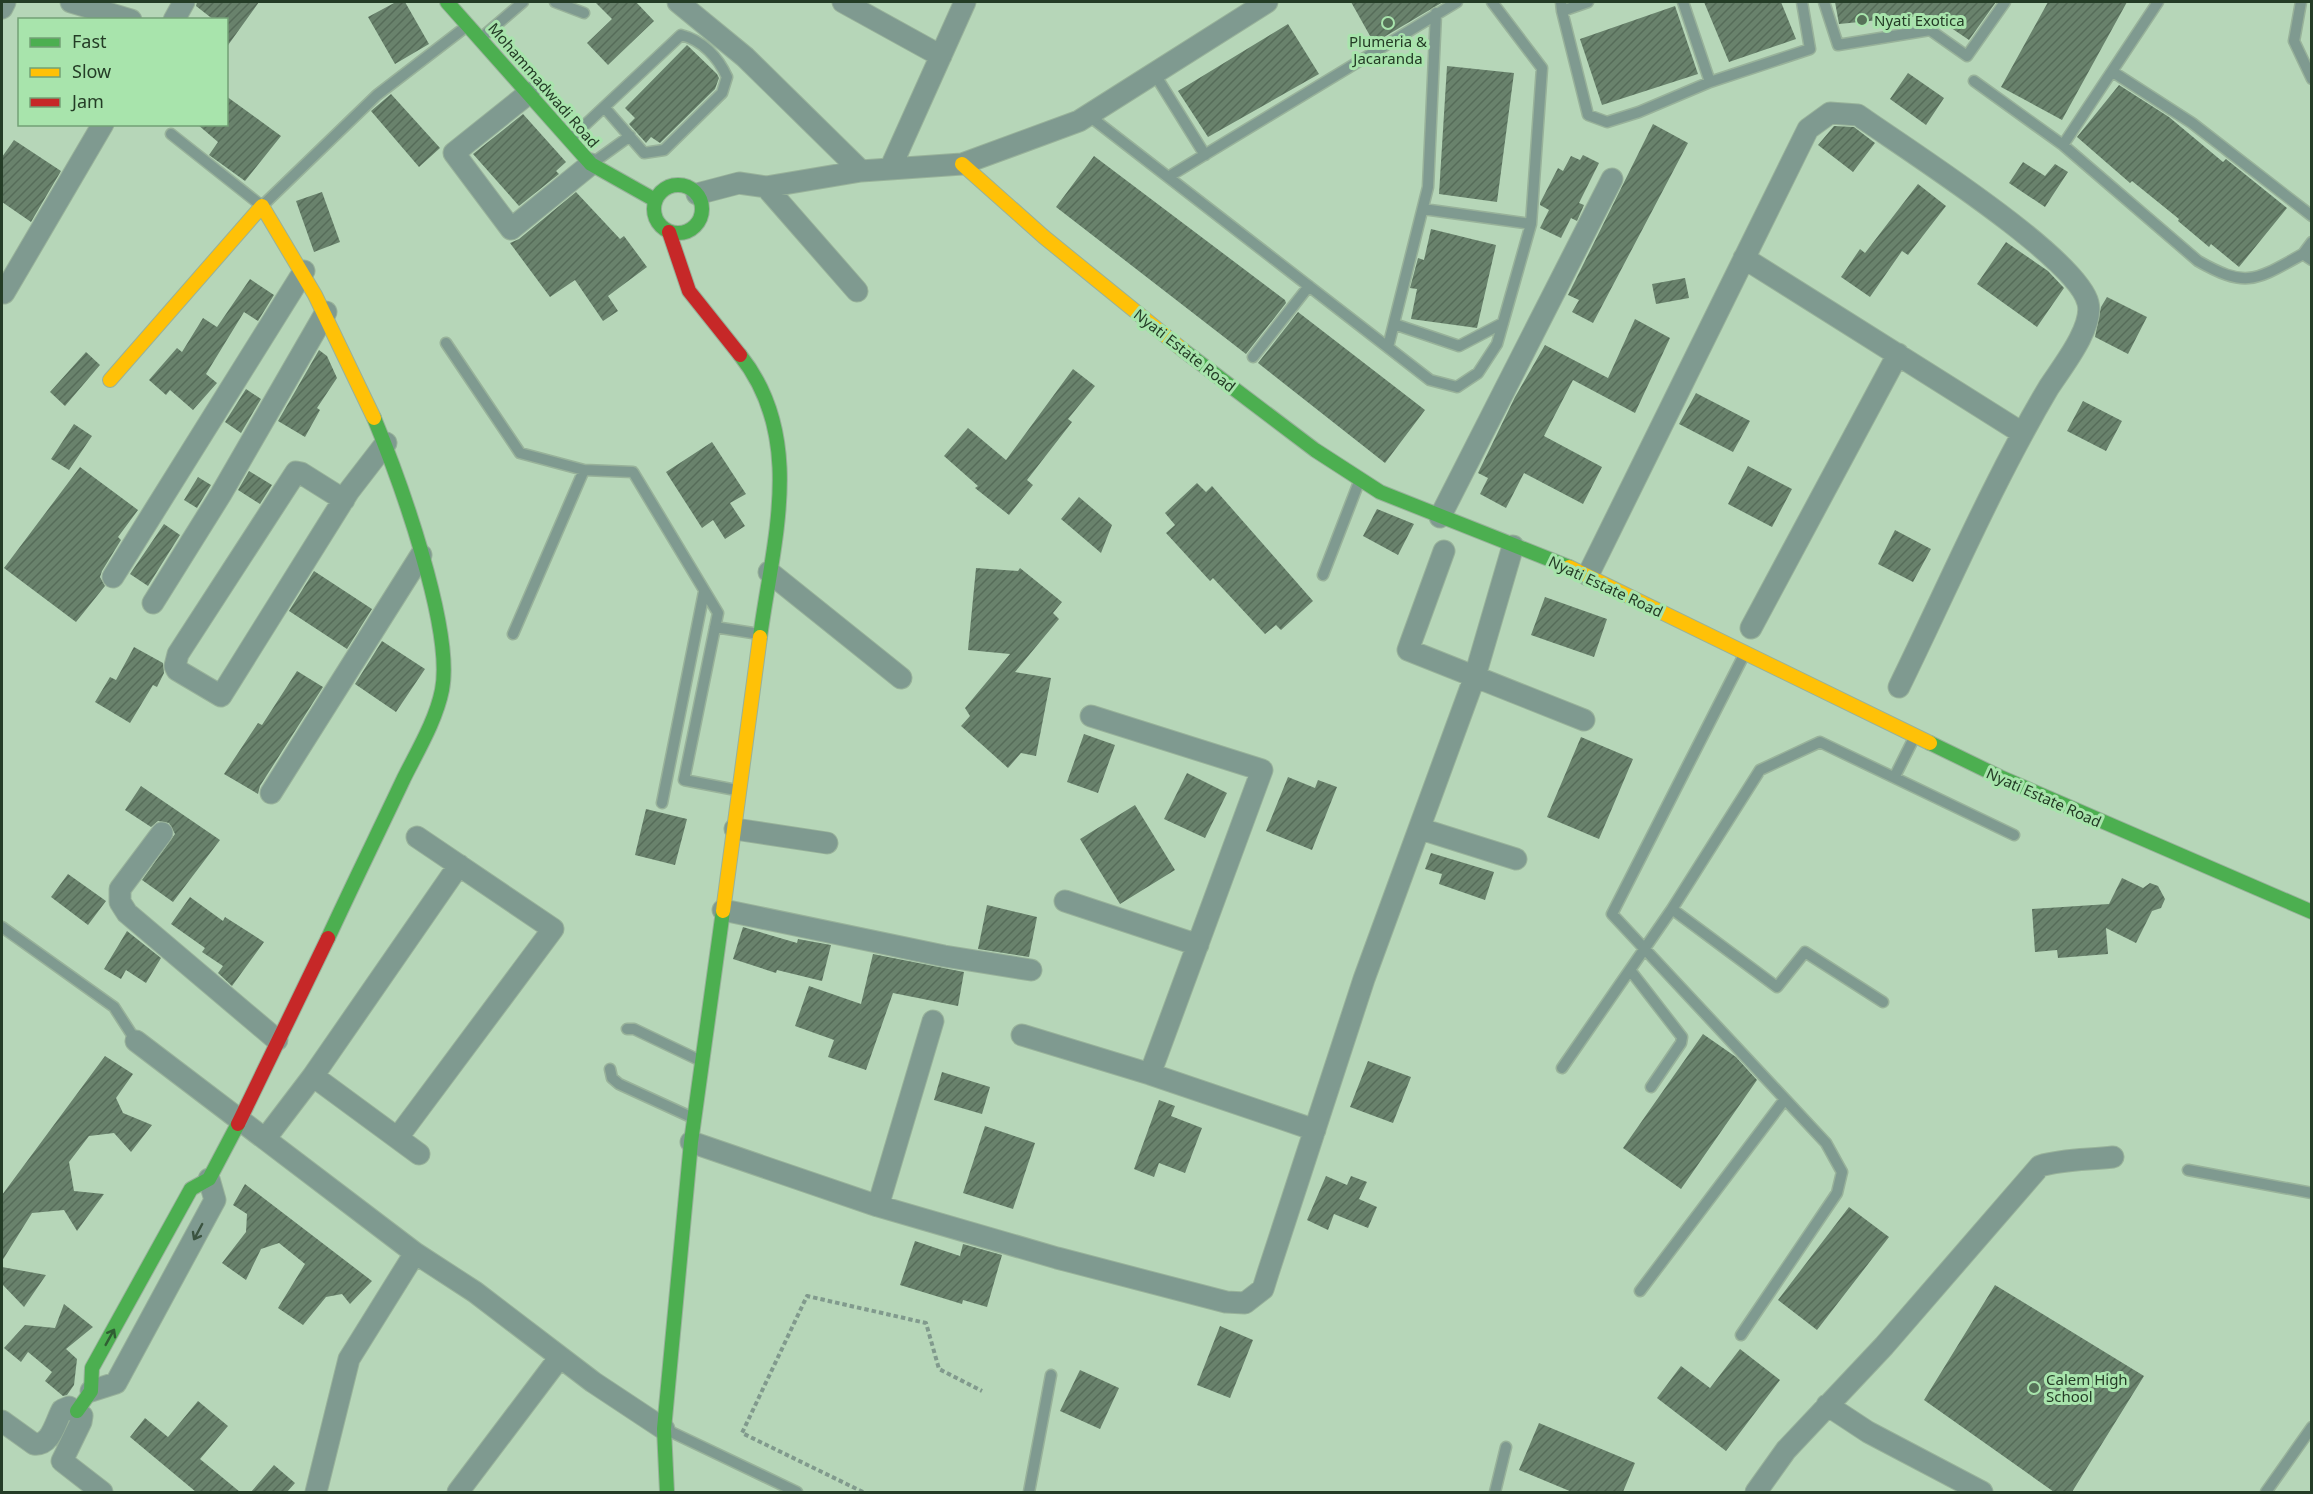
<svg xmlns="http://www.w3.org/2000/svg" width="2313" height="1494" font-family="'Noto Sans',sans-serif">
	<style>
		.building { fill: url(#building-hatch) }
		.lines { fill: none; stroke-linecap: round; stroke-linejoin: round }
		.lane-casing { stroke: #98b29a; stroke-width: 13 }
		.street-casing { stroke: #98b29a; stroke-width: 23 }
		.fast-casing { stroke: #98b29a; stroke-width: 16 }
		.slow-casing { stroke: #98b29a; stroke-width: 16 }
		.jam-casing { stroke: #98b29a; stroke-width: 16 }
		.path { stroke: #819a8d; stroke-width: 4; stroke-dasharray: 4.5 3; stroke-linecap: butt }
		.lane { stroke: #7f9a90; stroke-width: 10 }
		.street { stroke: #7f9a90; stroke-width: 21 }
		.fast { stroke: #4caf50; stroke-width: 14 }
		.slow { stroke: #ffc107; stroke-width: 14 }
		.jam { stroke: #c62828; stroke-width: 14 }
		.oneway { stroke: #3b5440 }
		.oneway2 { stroke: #305e33 }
		.poi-dot { fill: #577259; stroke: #a8e4ac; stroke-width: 2 }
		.labels { text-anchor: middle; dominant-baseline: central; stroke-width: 6; stroke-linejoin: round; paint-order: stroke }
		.poi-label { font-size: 15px; fill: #243c26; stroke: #a8e4ac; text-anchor: start }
		.street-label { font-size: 15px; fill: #243c26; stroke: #a8e4ac }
	</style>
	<defs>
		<pattern id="building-hatch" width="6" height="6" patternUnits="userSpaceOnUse" patternTransform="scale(1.5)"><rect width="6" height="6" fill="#69826c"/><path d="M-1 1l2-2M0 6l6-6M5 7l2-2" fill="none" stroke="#566c59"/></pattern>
	</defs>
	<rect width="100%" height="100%" fill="#b6d6b8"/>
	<path class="building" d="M197,2h62l-33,46v-28h-12l-18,-14z
		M396,2h9l24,42 -34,20 -27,-47z
		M595,2h41l18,19 -46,44 -21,-22 25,-24z
		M1351,2h92l-69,41z
		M1704,2h77l15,37 -67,23z
		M1835,2h161l-27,38 -37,-25 -93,9z
		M2048,2h79l-65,118 -61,-33z
		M1675,6l23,68 -96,31 -22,-66z
		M1288,24l31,50 -111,63 -30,-46z
		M687,45l30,29 2,4 -4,11 -55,54 -9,-6 -5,6 -17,-19 6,-6 -10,-10z
		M1447,66l67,7 -17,129 -58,-8z
		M1908,73l36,25 -18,27 -36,-26z
		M2119,85l50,32 54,45 3,-3 61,49 -48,59 -28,-23 -2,3 -31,-26 1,-2 -47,-38 -2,2 -53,-46z
		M391,94l49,54 -21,19 -48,-56z
		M226,96l55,40 -36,45 -36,-26 9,-13 -21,-18h29z
		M523,114l43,48 -10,9 3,3 -40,32 -46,-52z
		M1653,124l35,19 -95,180 -21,-11 7,-12 -11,-5z
		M1834,126l20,1 21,16 -22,29 -35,-27z
		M14,140l47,31 -30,51 -29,-20v-45z
		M1583,155l16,8 -20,40 5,2 -7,16 -6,-3 -10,20 -21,-10 9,-18 -9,-5v-2l18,-35 5,3 8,-15 9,4z
		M1094,156l191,144 1,3 -40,51 -190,-147z
		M2023,162l22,14 10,-12 13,8 -23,35 -36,-24z
		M1918,184l28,22 -38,49 -6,-4 -32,46 -29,-20 19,-28 5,4z
		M322,192l18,50 -26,10 -18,-51z
		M576,192l44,47 4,-3 23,31 -39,29 10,15 -15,10 -28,-41 -25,17 -40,-54 9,-4z
		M1431,229l65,16 -19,83 -66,-9 6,-30 -7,-1 8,-30 6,2z
		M2006,242l42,29 16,17 -27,39 -60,-43z
		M1685,278l4,20 -33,6 -4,-20z
		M250,279l24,16 -16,26 -14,-9 -38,62 11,9 -24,27 -23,-20 -4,5 -17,-15 28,-32 5,4 21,-34 14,9z
		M2107,297l40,20 -19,37 -33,-17 6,-30z
		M1298,312l127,98 -40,53 -127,-100z
		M1635,319l35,19 -35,75 -62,-33 -29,56 58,31 -19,37 -59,-31 -18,35 -26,-14 8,-16 -10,-5 37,-76 30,-52 63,33z
		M319,350l8,6 10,22 -20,30 3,2 -15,27 -27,-16z
		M86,352l14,13 -35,41 -15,-14z
		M1073,369l22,17 -27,33 4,3 -45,58 6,5 -24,30 -34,-27 3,-2 -34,-30 24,-28 38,32z
		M246,389l15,10 -20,34 -16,-11z
		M1696,393l54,28 -17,31 -54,-28z
		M2083,401l39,20 -16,30 -39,-20z
		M74,424l18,12 -23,34 -18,-11z
		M712,442l34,52 -16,9 15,23 -20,13 -12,-19 -11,8 -36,-56z
		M1748,466l44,23 -20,38 -44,-23z
		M80,467l58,43 -20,27 3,3 -19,31 -2,6 5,9 -29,36 -72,-54z
		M249,471l23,14 -12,19 -22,-14z
		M198,477l13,8 -14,23 -13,-8z
		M1197,483l9,9 6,-6 101,115 -32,29 -5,-5 -11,9 -52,-56 -3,3 -44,-48 9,-8 -10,-12z
		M1079,497l33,28 -11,28 -40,-34z
		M1377,509l37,15 -16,31 -35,-19z
		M164,524l16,11 -32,51 -18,-12z
		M1895,530l36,19 -18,33 -35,-18z
		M976,568l42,3 2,-3 42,34 -9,11 6,6 -44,53 36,6 -15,78 -15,-3 -13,15 -47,-42 9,-10 -5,-8 45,-54 -42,-4z
		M314,571l58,38 -25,40 -58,-38z
		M1545,597l62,22 -13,38 -63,-22z
		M382,641l43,28 -29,43 -41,-28z
		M134,647l29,16 1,10 -7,14 -4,-2 -23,38 -35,-21 15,-25 6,3z
		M297,671l26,16 -63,99 -2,8 -34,-20 34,-51 4,2z
		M1084,734l31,11 -17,48 -31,-11z
		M1581,737l52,22 -34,80 -52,-22z
		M1187,773l40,20 -22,45 -41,-19z
		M1288,777l27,11 3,-8 19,7 -25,63 -46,-19z
		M141,786l79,54 -47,62 -31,-22 33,-46 -6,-11 -11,-2 -7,6 -26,-17z
		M1135,805l40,65 -55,34 -40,-65z
		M646,809l41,10 -12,46 -40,-10z
		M1431,853l63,19 -9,28 -46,-16 3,-10 -17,-5z
		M68,874l38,27 -18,24 -37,-28z
		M2122,878l21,10 7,-5 8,3 7,13 -4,9 -9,3 -16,32 -30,-15 2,26 -50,4 -1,-8 -22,2 -3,-43 77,-5z
		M190,897l33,24 2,-4 39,25 -32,44 -14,-13 5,-7 -21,-14 3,-4 -34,-24z
		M987,905l50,12 -8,40 -51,-8z
		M743,927l54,16 1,-4 33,6 -9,36 -45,-11 -1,3 -43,-14z
		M127,931l34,27 -15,25 -20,-13 -5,9 -17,-10z
		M873,954l91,18 -6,34 -65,-13 -27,77 -38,-13 6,-17 -39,-14 14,-40 52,18z
		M1703,1034l33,23 21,23 -76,109 -58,-41z
		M105,1056l28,18 -17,24 7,15 29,12 -21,27 -17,-19 -25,3 -20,26 5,29 30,3 -27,37 -13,-21 -32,3 -30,48v-66z
		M1368,1061l43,16 -18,46 -43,-16z
		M942,1072l48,15 -8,27 -48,-14z
		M1159,1100l16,6 -4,10 31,12 -17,45 -26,-10 -5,14 -20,-8z
		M985,1126l50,17 -22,66 -50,-16z
		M1326,1176l21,9 4,-9 16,6 -8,17 18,8 -9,21 -34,-14 -6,16 -21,-10z
		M245,1184l127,97 -22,23 -8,-10 -16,3 -23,28 -25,-17 27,-44 -26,-21 -18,6 -15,31 -24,-17 24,-31 1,-18 -14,-9z
		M1849,1207l40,30 -72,93 -39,-30z
		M915,1241l45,15 3,-12 39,11 -15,52 -24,-7 -1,4 -62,-19z
		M2,1267l44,8 -22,32 -22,-23z
		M1995,1285l149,91 -72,116h-18l-130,-92z
		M64,1304l29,23 -27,22 11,10 -3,26 -7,10 -4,1 -18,-15 7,-9 -24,-20 -7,10 -17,-14 21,-23 30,3z
		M1220,1326l33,14 -23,58 -33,-13z
		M1740,1349l40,31 -54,71 -69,-53 24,-32 29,22z
		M1080,1370l39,18 -19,41 -40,-18z
		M198,1401l30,25 -28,33 40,33h-44l-66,-55 15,-19 23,19z
		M1539,1423l96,40 -12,29h-51l-53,-22z
		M274,1465l21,18 -8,9h-36z"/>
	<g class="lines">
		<defs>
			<path id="lane" d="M555,2l29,11
				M1561,2l1,9 26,104 19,7 32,-10 71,-30 100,-33 -8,-47
				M1683,2l27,80
				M1824,2l14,43 92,-15 37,26 38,-54
				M2301,2l-7,39 18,38
				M1562,11l26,-9
				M481,38l42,-36
				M2113,72l79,51 120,93
				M1154,73l51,82
				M1974,81l89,64 135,116c49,28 58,19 105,-7
				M1088,115l342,265 27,7 21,-14 19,-29 34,-120 11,-156 -50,-66
				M171,134l91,72 115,-111 90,-69
				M571,138l110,-103c21,5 37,22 46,42l-5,16 -58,57 -20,3 -40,-46
				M2063,145l95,-143
				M594,162l36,-26
				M1168,177l289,-175
				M1423,209l108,15
				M2312,242l-9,12 9,6
				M1394,324l65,22 44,-23
				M446,343l74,110 64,17 49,2 85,141 -34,167 52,10
				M1388,347l40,-160 8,-174
				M1253,357l56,-71
				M1323,575l36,-93
				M715,627l44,7
				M513,634l71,-164
				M1895,776l20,-40
				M662,803l42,-211
				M1672,909l105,78 28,-35 78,50
				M2,927l112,80 22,34
				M1630,970l52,67 -1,6 -30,44
				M627,1029h7l67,32
				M1562,1068l110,-159 88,-139 60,-28 194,93
				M610,1069l2,9 7,6 72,33
				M2188,1170l124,23
				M1640,1291l145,-192
				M1741,1335l96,-142 5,-21 -16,-29 -214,-229 133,-261
				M667,1430l130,62
				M1029,1492l22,-117
				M1495,1492l11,-45
				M2266,1492l46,-65"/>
			<path id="street" d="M71,2l60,18
				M678,2l67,55 116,114
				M843,2l98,54
				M2,8l3,-6
				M174,20l10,-18
				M529,93l-75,60 57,76 80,-65
				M890,169l75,-167
				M766,187l91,104
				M697,194l42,-11 27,4 95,-16 101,-7 117,-43 188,-119
				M1744,258l278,175
				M4,293l99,-169
				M344,500l-43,-27 -5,-1 -118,182 -3,12 2,4 44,26 128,-205 37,-48
				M1440,517l172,-338
				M1444,551l-36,99 176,70
				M769,572l132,106
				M1588,575l220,-446 22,-16 28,2c45,32 219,142 230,188 6,24 -26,64 -39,84 -57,96 -101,200 -150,300
				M113,577l191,-306
				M153,603l68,-109 105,-182
				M1751,628l147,-274
				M1091,716l171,54 -112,304
				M271,793l150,-238
				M735,829l92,14
				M1421,829l95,30
				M162,833l-42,56v13l7,11 150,127
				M1065,901l133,44
				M723,910l221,46 87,14
				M1022,1035l128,39 165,56
				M136,1041l279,212 60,39 118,90 71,47
				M313,1076l106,78
				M398,1137l155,-208 -136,-92
				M265,1139l48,-63 146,-211
				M691,1142l187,64 179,52 169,44 19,1 18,-14 5,-16 96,-294 111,-303 38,-130
				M878,1206l55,-185
				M91,1391l25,-8 99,-183 -6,-21
				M1827,1405l41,27 114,60
				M2,1421l32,23c17,2 21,-21 28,-34l7,-3 13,9 -1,6 -19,39 40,31
				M316,1492l33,-133 66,-106
				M458,1492l102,-135
				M1756,1492l30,-42 98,-104 156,-180c24,-7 48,-6 73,-9"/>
			<path id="fast" d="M447,2l144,162 64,36
				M654 209a24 24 0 1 1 48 0a24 24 0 1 1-48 0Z
				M1183,350l132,100 65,42 189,75
				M740,355c66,83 33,186 20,282
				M1930,743l70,34 312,135
				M328,938c25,-54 51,-107 76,-160 14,-28 32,-58 38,-88 12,-61 -43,-212 -68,-272
				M77,1411l14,-20 1,-23 99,-179 18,-10 29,-55
				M667,1492l-3,-63 27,-287 32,-231"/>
			<path id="slow" d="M962,164l82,73 139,113
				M110,380l152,-174 53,89 59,123
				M1569,567l361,176
				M723,911l37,-274"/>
			<path id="jam" d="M669,232l20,59 51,64
				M238,1124l90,-186"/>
		</defs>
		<use href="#lane" class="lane-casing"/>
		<use href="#street" class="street-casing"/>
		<use href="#fast" class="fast-casing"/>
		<use href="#slow" class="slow-casing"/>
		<use href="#jam" class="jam-casing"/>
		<path class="path" d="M863,1492l-121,-59 65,-137 119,27 13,46 43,22"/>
		<use href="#lane" class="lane"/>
		<use href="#street" class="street"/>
		<use href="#fast" class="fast"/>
		<use href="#slow" class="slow"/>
		<use href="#jam" class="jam"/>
	</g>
	<defs><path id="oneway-shaft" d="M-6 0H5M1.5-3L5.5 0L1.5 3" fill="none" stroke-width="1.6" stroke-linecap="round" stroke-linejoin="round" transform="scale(1.5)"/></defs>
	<use class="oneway" href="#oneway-shaft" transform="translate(198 1232) rotate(118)"/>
	<use class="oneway2" href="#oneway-shaft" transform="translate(110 1337) rotate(-61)"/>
	<g class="poi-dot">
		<circle cx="1862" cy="20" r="6"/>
		<circle cx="1388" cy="23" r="6"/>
		<circle cx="2034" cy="1388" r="6"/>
	</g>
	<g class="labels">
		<g class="poi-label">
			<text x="1874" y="20">Nyati Exotica</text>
			<text x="1388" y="41" text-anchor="middle">Plumeria &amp;<tspan x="1388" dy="17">Jacaranda</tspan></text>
			<text x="2046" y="1379">Calem High<tspan x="2046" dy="17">School</tspan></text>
		</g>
		<g class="street-label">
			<text transform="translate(544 85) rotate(49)">Mohammadwadi Road</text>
			<text transform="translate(1185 350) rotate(38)">Nyati Estate Road</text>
			<text transform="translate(1606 586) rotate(25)">Nyati Estate Road</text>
			<text transform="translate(2044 797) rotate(24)">Nyati Estate Road</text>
		</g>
	</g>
	<rect width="2313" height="1494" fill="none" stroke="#243c26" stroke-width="6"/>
	<rect x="18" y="18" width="210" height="108" fill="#a8e4ac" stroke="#73a176" stroke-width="1.5"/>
	<rect x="30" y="38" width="30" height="9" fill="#4caf50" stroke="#73a176" stroke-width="1.5"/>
	<text x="72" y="48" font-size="18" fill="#243c26">Fast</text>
	<rect x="30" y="68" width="30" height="9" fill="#ffc107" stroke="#73a176" stroke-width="1.5"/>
	<text x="72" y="78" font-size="18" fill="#243c26">Slow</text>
	<rect x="30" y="98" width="30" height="9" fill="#c62828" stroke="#73a176" stroke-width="1.5"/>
	<text x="72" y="108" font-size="18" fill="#243c26">Jam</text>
</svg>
